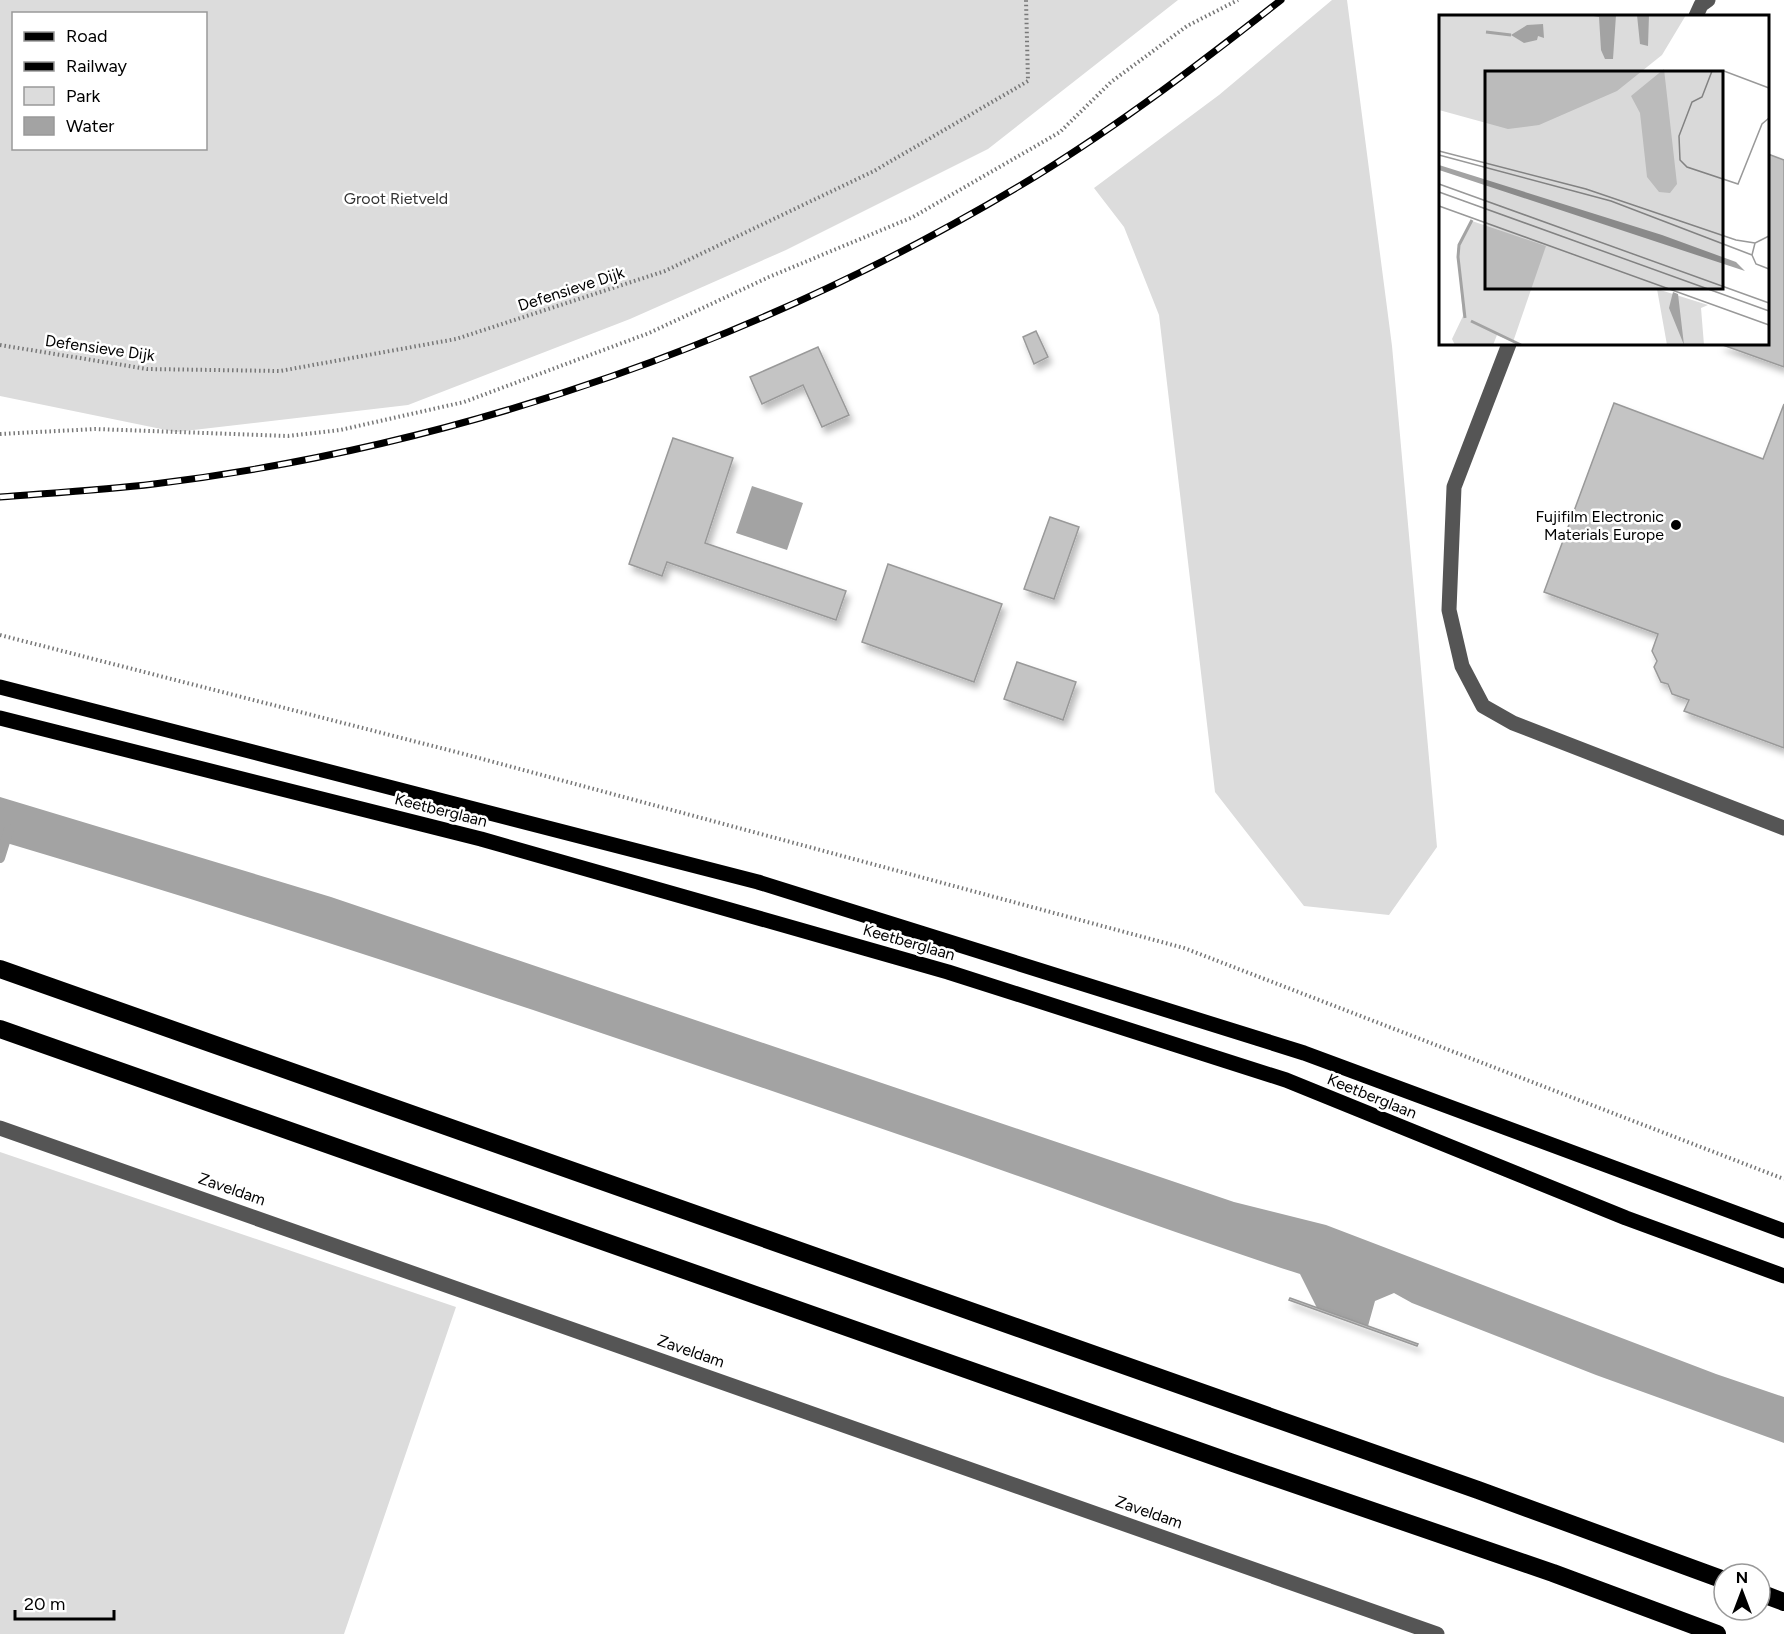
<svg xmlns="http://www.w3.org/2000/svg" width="1784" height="1634" font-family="Figtree,sans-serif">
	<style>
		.green { fill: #dcdcdc; fill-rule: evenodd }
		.water { fill: #a3a3a3 }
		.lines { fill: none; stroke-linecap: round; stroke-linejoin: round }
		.stream { stroke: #a3a3a3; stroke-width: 10 }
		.building { fill: #c4c4c4; stroke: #999; stroke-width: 1.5; filter: url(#shadow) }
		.path { stroke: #777; stroke-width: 4; stroke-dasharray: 1.5 3; stroke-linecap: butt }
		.minor { stroke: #555; stroke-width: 15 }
		.major { stroke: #000; stroke-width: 15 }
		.highway { stroke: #000; stroke-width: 18 }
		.rail-casing { stroke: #000; stroke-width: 7 }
		.rail { stroke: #fff; stroke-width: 4.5; stroke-dasharray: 14; stroke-linecap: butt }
		.poi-dot { fill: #000; stroke: #fff; stroke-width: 2 }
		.labels { text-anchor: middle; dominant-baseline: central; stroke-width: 5; stroke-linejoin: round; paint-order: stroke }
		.park-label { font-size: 16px; fill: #333; stroke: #fff }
		.street-label { font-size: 16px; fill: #000; stroke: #fff }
		.poi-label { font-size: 16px; fill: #000; stroke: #fff; text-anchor: end }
		.inset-river { fill: none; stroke: #a3a3a3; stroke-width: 3 }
		.inset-road { fill: none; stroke: #999; stroke-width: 1.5 }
		.view { fill: #000; fill-opacity: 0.15; stroke: #000; stroke-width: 3 }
		.inset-edge { fill: none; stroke: #000; stroke-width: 3 }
	</style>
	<defs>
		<filter id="shadow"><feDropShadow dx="3.5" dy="6" stdDeviation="3" flood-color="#0004"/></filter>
	</defs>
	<rect width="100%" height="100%" fill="#fff"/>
	<path class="green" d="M0,0h1178l-190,149 -202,101 -156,69 -222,86 -232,27 -176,-36zM14,14h192v134h-192z
		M1332,0h15l45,346 45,501 -48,68 -85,-9 -89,-114 -56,-477 -35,-88 -30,-39 125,-93z
		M0,1152l456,155 -112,327h-344z"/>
	<path class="water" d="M752,486l51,17 -16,47 -51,-17z
		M0,797l331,100 903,305 92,23 390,149 68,23v46l-188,-68 -184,-72 -18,-10 -19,8 -7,25 -51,-18 -17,-34c-134,-43 -264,-93 -397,-138 -299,-103 -599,-205 -903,-295z"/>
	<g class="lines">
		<path class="stream" d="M0,858l9,-29"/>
	</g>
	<path class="building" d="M1768,154l16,6v207l-64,-23h48z
		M1036,331l12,26 -14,7 -11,-27z
		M818,347l31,68 -27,12 -19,-42 -41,19 -12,-27z
		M1614,403l149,56 21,-55v344l-100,-37 5,-11 -17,-6 -4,-10 -7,-2 -7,-15 3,-6 -5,-10 6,-17 -114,-42z
		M673,438l60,20 -28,85 141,48 -10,29 -169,-58 -5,14 -33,-12z
		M1050,517l29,10 -25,72 -30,-10z
		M888,564l114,40 -28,78 -112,-40z
		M1017,662l59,20 -13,38 -59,-21z
		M1290,1298l128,46 -1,2 -128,-46z"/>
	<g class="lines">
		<path class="path" d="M0,345l147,24 133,2 176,-32 209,-68 209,-100 154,-90 -2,-81
			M0,434l95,-5 193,7 52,-6 124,-28 185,-69 120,-56 144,-60 147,-85 51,-50 76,-56 51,-26
			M0,635l464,119 720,194 600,231"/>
		<path class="minor" d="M1696,16l5,-11 7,-5
			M1509,344l-55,143 -5,123 13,56 21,40 30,17 271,105
			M0,1128l1437,506"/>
		<path class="major" d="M0,687l758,195 546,171 480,178
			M0,718l481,121 467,133 338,108 340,138 158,58"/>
		<path class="highway" d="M0,969l1478,521 246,90
			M0,1029l1230,433 323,111 164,61
			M1760,1593l24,9"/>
		<defs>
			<path id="rail" d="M0,497c51,-4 103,-7 154,-13 309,-38 616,-146 882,-308 86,-53 166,-114 245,-176"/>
		</defs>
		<use href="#rail" class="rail-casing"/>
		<use href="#rail" class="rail"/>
	</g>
	<circle class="poi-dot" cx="1676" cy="525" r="6"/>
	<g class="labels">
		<g class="park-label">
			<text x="396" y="198">Groot Rietveld</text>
		</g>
		<g class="street-label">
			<text transform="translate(571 289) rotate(-18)">Defensieve Dijk</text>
			<text transform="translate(100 348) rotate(8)">Defensieve Dijk</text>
			<text transform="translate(441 810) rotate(14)">Keetberglaan</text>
			<text transform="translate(909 942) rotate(16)">Keetberglaan</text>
			<text transform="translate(1372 1096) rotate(22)">Keetberglaan</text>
			<text transform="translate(232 1189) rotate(19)">Zaveldam</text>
			<text transform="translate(691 1351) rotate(19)">Zaveldam</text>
			<text transform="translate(1149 1512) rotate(19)">Zaveldam</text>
		</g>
		<g class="poi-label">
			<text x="1664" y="516">Fujifilm Electronic<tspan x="1664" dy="18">Materials Europe</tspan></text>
		</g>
	</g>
	<g transform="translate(1439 15)">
		<rect width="330" height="330" fill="#fff"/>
		<path d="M0,0h247l-24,40 -45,36 -78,34 -31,4 -69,-19zM225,54l13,115 -7,9 -11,-1 -12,-15 -7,-64 -9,-17zM33,206l74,25 -33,96 -16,-7 -4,10h-38l-3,-6 11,-23 -6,-67zM218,274l51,16 -7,3 3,37h-37z" fill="#dcdcdc"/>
		<path d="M149,0h28l-3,44h-8l-4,-9 -2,-33zM198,0h12l-1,31 -8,-2zM104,9l1,14 -6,-2 -1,4 -13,3 -13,-8 16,-10zM0,150l223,70 74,27 9,9 -306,-101zM234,277l5,2 6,51 -15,-37z" fill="#a3a3a3"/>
		<path class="inset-river" d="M47,17l25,3M26,303l-7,-61 1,-12 13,-25M32,306l50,24"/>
		<path class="inset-road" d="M330,73l-45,-17h-12l-10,26 -10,5 -13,34 1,24 7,7 51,17 24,-60 7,-6M0,136l147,38 150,51 19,3M0,140l172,46 141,54M0,169l330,119M0,177l330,119M0,191l330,119M330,221l-14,7 -3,12 4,9 13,5"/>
		<path class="view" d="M46,56h238v218h-238z"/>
		<rect width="330" height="330" class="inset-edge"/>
	</g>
	<rect x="12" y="12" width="195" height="138" fill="#ffffff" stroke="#999999" stroke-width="1.5"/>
	<rect x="24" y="32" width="30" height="9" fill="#000000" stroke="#999999" stroke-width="1.5"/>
	<text x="66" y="42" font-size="18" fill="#000000">Road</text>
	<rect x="24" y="62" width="30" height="9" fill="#000000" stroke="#999999" stroke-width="1.5"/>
	<text x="66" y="72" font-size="18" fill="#000000">Railway</text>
	<rect x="24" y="87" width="30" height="18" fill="#dcdcdc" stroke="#999999" stroke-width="1.5"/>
	<text x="66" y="102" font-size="18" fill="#000000">Park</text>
	<rect x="24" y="117" width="30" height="18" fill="#a3a3a3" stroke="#999999" stroke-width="1.5"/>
	<text x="66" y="132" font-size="18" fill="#000000">Water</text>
	<g transform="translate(1742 1592)"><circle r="28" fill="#ffffff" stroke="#999999" stroke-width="1.5"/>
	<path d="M0-4.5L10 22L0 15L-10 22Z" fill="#000000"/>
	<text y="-9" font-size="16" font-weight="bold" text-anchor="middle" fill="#000000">N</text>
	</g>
	<path d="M15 1610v9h99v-9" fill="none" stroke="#000000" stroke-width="3"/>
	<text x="24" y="1610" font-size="18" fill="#000000" stroke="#ffffff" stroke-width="4.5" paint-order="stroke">20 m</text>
</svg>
